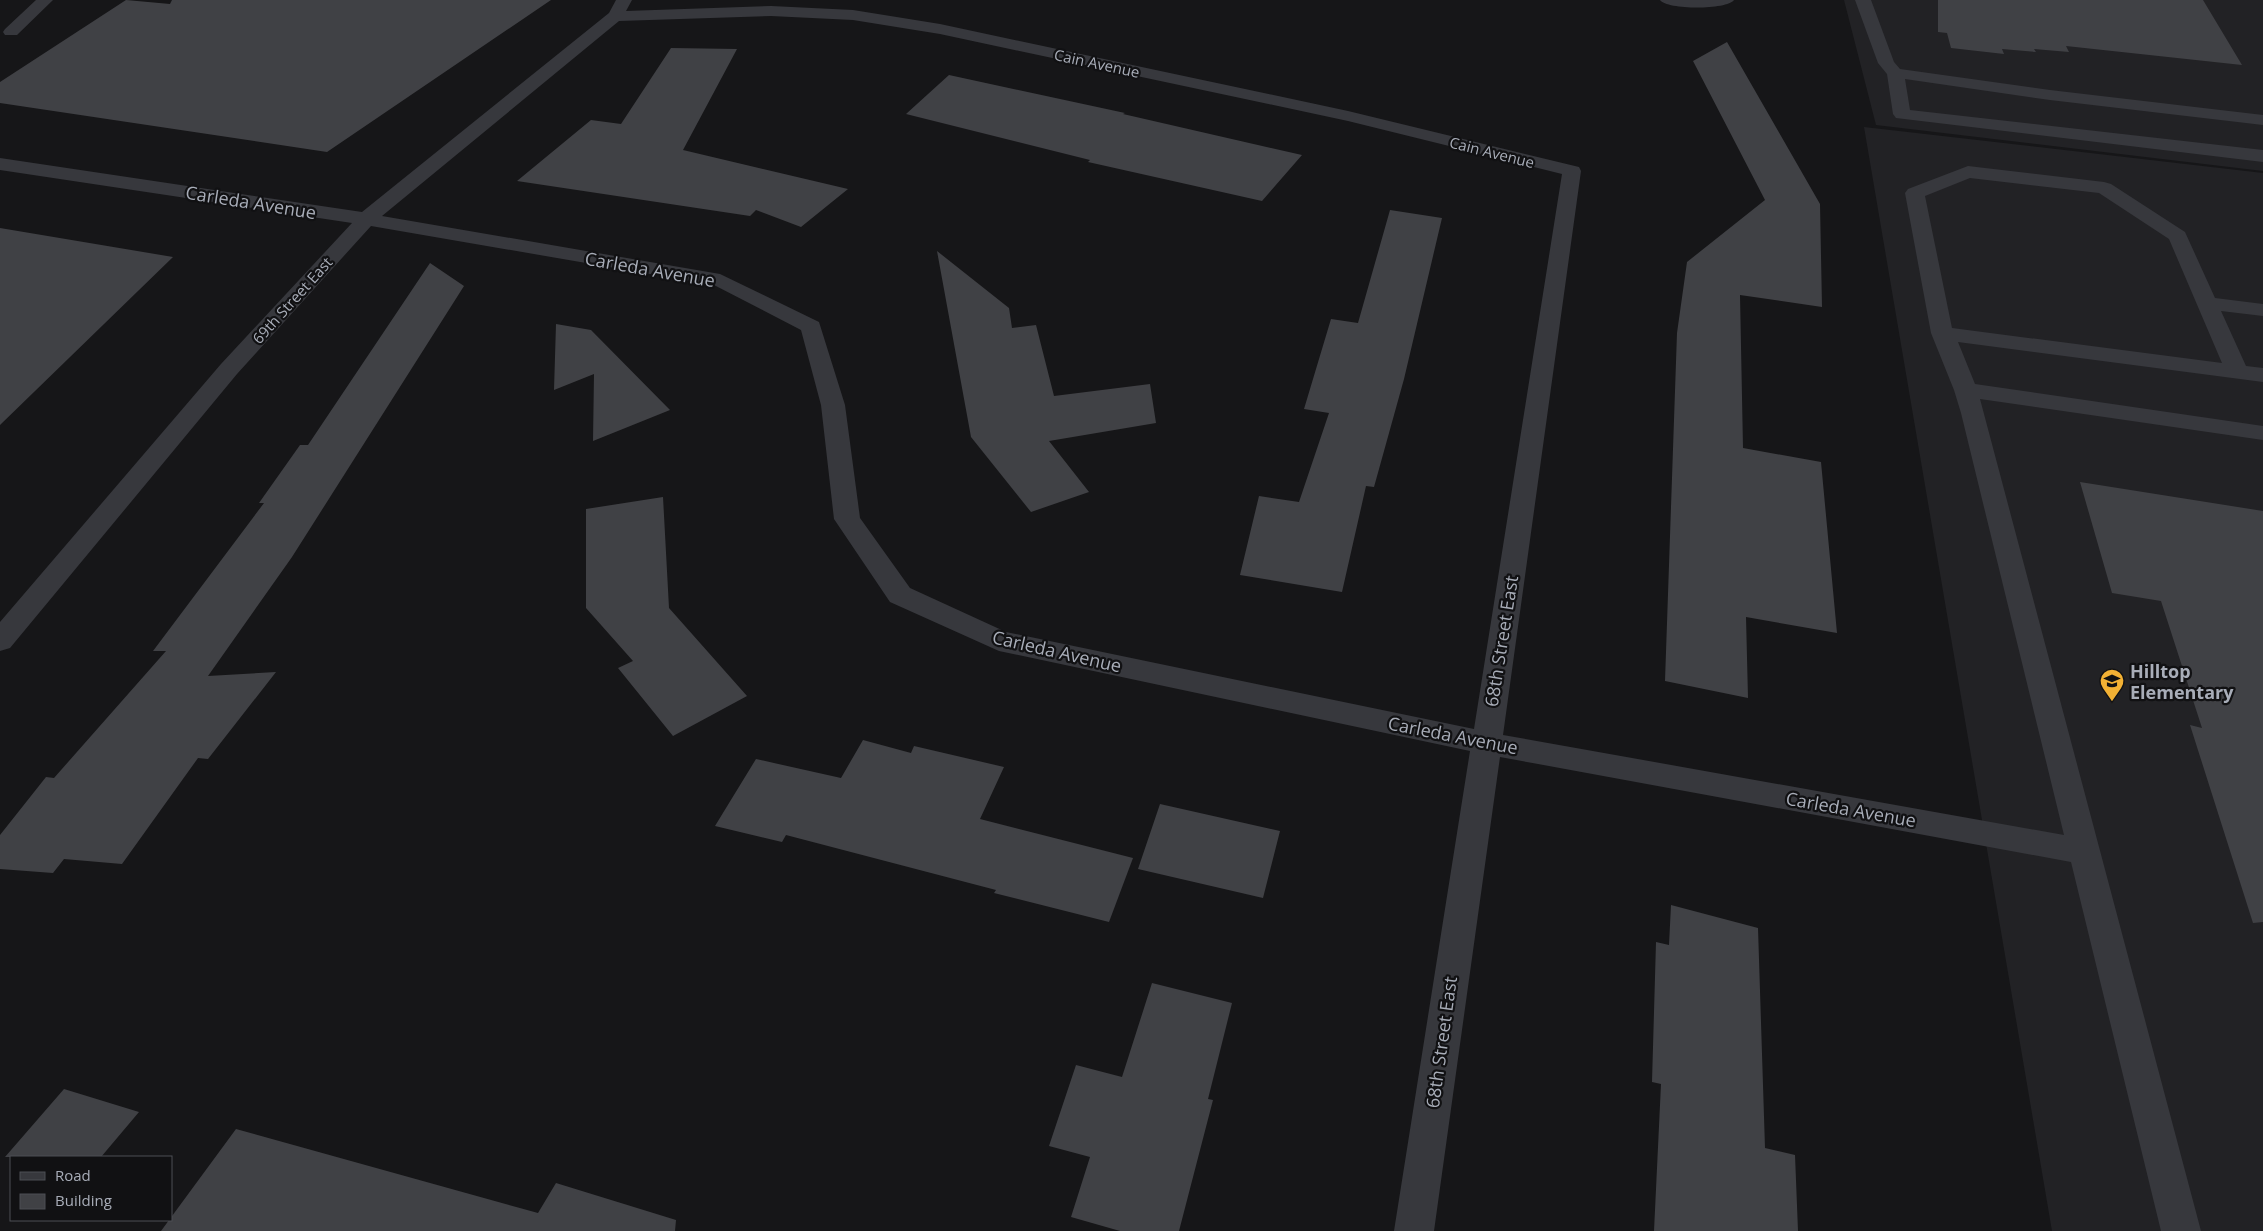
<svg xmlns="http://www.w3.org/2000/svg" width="2263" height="1231" font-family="'Open Sans',sans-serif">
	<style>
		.built { fill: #222225 }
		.building { fill: #404145 }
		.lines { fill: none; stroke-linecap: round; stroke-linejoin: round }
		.minor { fill: #37383d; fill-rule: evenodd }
		.labels { text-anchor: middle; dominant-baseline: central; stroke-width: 4.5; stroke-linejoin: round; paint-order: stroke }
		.far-street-label { font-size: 15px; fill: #a8adb8; stroke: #111113 }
		.street-label { font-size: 18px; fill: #a8adb8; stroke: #111113 }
		.poi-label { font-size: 18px; font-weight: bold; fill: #a8adb8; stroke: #111113; text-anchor: start }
	</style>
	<rect width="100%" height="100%" fill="#161618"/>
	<path class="built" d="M1844,0h419v171l-387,-46z
		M1864,127l399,46v1058h-211z"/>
	<path class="building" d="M126,0l44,4 2,-4h379l-224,152 -327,-49v-21z
		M1938,0h265l39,65 -176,-19 3,6 -35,-3 2,3 -34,-3 2,5 -53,-6 -4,-15 -9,-1z
		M1727,42l93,162 2,103 -82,-12 3,153 78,14 16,171 -91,-16 2,81 -83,-17 12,-348 10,-71 78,-62 -72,-139z
		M671,48l66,1 -54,101 165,39 -47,38 -45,-17 -6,6 -233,-35 74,-61 30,4z
		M949,75l176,38 -2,1 179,41 -40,46 -174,-39 2,-2 -184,-46z
		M1390,210l52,8 -38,161 -30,108 -8,-1 -24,106 -102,-17 19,-79 40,6 30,-89 -25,-4 27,-90 27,4z
		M0,228l173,29 -173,168z
		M937,251l72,57 3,20 24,-3 18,71 96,-12 6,39 -107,18 40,51 -58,20 -60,-75z
		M430,263l34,23 -172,271 -84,119 68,-4 -68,87 -10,-1 -76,106 -58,-5 -11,14 -53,-4v-34l46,-58 8,1 112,-127h-13l111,-148h-5l41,-58h8z
		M556,324l35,6 79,80 -77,31 1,-67 -40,16z
		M2080,482l183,29v411l-10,1 -63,-198 12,3 -41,-127 -49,-8z
		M663,497l6,111 78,88 -74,40 -55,-68 15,-7 -47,-53v-99z
		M863,740l48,13 3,-7 90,21 -24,52 153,39 -24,64 -115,-29 2,-3 -210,-55 -4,7 -67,-16 41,-67 85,19z
		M1160,804l120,27 -17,67 -125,-29z
		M1671,905l87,23 7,220 30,7 3,76h-144l7,-147 -9,-2 4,-140 13,3z
		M1152,983l80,20 -24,96 5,1 -34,131h-59l-49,-14 19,-60 -41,-11 27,-81 46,12z
		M64,1089l75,23 -38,45h-96z
		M236,1129l302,84 18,-30 120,37 -1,11h-514z"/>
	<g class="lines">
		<path class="minor" d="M36,0h17l-36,35h-12l-2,-3 2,-3z
			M616,0h16l-6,11 145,-5 82,4 87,14 408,87 231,56 2,4 -78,564 561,100 -103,-422 -7,-23 -23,-57 -26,-140 3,-4 60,-23 136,16 7,2 74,48 30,66 48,6v12l-42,-5 25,55 17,2v14l-305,-40 17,42 288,42v14l-283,-41 221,832h-40l-90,-369 -571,-105 -66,474h-40l76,-480 -471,-100 -109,-49 -56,-83 -13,-114 -20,-75 -87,-45 -343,-59 -134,148 -227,274 -10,3v-29l221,-258 131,-141 -352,-53v-12l362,54 247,-199zM771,16l82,4 87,14 408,87 214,53 -88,555 -468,-97 -96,-44 -50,-70 -15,-113 -26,-83 -99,-48 -338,-58 237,-195zM1970,178l129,15 70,46 53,124 -270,-35 -27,-132z
			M1660,0h74c-7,10 -67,10 -74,0z
			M1855,0h16l23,62 6,7 150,21 213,25v10l-213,-25 -145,-21 5,31 353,40v12l-367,-44 -3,-4 -6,-40 -9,-11z"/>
	</g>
	<defs>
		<symbol id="school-pin" viewBox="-11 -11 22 30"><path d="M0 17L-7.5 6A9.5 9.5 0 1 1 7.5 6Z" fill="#f2b134" stroke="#111113"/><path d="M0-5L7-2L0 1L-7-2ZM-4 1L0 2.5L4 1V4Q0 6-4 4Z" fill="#111"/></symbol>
	</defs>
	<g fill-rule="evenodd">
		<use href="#school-pin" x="2098" y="667" width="28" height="38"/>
	</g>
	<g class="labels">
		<g class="far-street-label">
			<text transform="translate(1097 63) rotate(12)">Cain Avenue</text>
			<text transform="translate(1492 152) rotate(14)">Cain Avenue</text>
			<text transform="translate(292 300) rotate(-48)">69th Street East</text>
		</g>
		<g class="street-label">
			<text transform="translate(251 202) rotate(9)">Carleda Avenue</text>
			<text transform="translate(650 269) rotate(10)">Carleda Avenue</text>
			<text transform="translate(1501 641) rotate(-81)">68th Street East</text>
			<text transform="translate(1057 651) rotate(13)">Carleda Avenue</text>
			<text transform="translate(1453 735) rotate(11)">Carleda Avenue</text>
			<text transform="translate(1851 809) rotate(10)">Carleda Avenue</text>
			<text transform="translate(1441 1042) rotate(-82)">68th Street East</text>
		</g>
		<g class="poi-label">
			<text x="2130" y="671">Hilltop<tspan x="2130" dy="21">Elementary</tspan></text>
		</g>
	</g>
	<rect x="10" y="1156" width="162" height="65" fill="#111113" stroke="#4d4f55"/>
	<rect x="20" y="1172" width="25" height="8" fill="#37383d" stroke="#4d4f55"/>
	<text x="55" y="1181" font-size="15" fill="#a8adb8">Road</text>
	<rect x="20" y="1194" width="25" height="15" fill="#404145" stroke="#4d4f55"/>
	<text x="55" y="1206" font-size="15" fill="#a8adb8">Building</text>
</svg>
